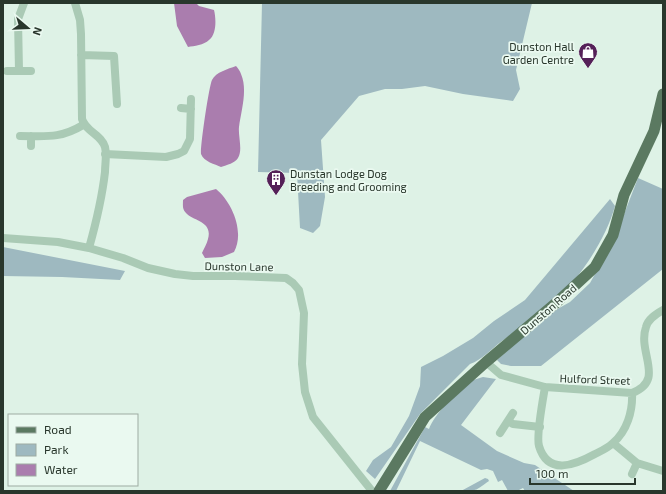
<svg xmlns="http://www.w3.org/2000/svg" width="666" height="494" font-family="'Exo 2',sans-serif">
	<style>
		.green { fill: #9eb9c0 }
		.water { fill: #aa7dae }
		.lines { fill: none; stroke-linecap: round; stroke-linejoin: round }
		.minor { stroke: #aacab5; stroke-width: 8 }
		.major { stroke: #5b7961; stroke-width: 11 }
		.labels { text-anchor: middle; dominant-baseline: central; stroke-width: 3.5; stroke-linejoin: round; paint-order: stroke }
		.poi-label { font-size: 11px; fill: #29372c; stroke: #eaf9f0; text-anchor: end }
		.street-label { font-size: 11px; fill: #29372c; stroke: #eaf9f0 }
	</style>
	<rect width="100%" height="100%" fill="#def2e6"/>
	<path class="green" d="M262,3h270l-16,67 4,19 -7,12 -50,-7 -38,-8 -23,3h-17l-26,7 -38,44 4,57 -5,29 -7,7 -13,-5 -3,-55 -39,-1z
		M638,178l25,11v80l-122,97h-30l-10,-2 -4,-4 48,-44 25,-14 20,-19 24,-43z
		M610,199l5,7c-10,36 -38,76 -66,101 -15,12 -32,23 -47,34 -11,8 -20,19 -32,23l-50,50 -45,65 -9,-8 7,-11 18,-13 18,-31 11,-30 1,-19 22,-11 30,-18 21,-17 31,-21z
		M3,247l5,1 117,23 -5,9 -58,-3 -59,-1z
		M483,377l13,2 -35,46 36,26 27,12 11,2 39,26h-49l-2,-3 -6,3h-9l-6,-11 -4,2 -5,-11 -6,-2 -6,1 -61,-29 -24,50h-6l35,-64 4,2c5,-14 29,-40 42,-48 4,-2 9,-3 12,-4z
		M485,478l3,1 1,2c-13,9 -11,10 -28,10z"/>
	<path class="water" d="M174,3h22l3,3 15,4c2,8 3,24 -5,30 -5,5 -15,6 -21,7l-11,-21z
		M236,66c2,2 4,5 5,8 7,16 0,37 -2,53 -1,9 4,23 -1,31 -3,5 -11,7 -17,9 -6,-3 -17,-5 -20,-13 -1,-7 8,-68 11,-74 4,-8 16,-11 24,-14z
		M216,189c16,13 29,43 18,63l-12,5 -17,1 -3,-5c2,-5 5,-9 6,-14 5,-18 -15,-18 -22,-26 -4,-4 -3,-8 -3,-13l4,-3z"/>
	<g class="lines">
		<path class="minor" d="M75,3l5,17 1,14 1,85c4,13 19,15 23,28 2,8 0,17 0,25 -3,26 -9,51 -16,76
			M81,55l33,1 3,48
			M7,71h24
			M19,71l-1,-52 6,-16
			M181,108l10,1
			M20,136c25,0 40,3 63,-11
			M31,146v-10
			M105,154l61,3 12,-3 6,-3 6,-12 1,-40
			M3,238l55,4 31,6 34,10 25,10 27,6 18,2h42l51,2 7,5 6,7 5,23 -2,51 3,28 8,25 59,74
			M486,362l15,13 44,12 87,6c34,-13 5,-40 14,-66 2,-8 10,-13 17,-17
			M545,387c-2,12 -9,49 -6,59 9,30 36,19 56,8 6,-3 13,-6 18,-11 14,-12 20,-32 19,-50
			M508,421l5,3 27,3
			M500,433l13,-20
			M613,443l24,20 26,8
			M632,474l5,-11"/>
		<path class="major" d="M379,491l46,-74 61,-55 70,-59 39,-36 18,-32 11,-40 30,-64 9,-37"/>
	</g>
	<defs>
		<symbol id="shop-pin" viewBox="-11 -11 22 30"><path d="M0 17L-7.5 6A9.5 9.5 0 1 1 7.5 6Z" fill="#552058" stroke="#eaf9f0"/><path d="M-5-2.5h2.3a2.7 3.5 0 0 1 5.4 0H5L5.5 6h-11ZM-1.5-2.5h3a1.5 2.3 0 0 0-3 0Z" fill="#fff"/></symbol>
		<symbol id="building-pin" viewBox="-11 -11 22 30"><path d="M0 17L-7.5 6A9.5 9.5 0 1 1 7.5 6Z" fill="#552058" stroke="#eaf9f0"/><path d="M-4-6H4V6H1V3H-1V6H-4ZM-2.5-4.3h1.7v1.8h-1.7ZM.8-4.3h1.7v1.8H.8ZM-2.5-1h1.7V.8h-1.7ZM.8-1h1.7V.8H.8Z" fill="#fff"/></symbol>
	</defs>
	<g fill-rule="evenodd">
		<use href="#shop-pin" x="577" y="41" width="22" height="30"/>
		<use href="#building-pin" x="265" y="168" width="22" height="30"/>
	</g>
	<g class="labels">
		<g class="poi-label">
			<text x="574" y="46">Dunston Hall<tspan x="574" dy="13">Garden Centre</tspan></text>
			<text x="290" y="173" text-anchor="start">Dunstan Lodge Dog<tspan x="290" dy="13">Breeding and Grooming</tspan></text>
		</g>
		<g class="street-label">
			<text transform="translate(239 266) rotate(1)">Dunston Lane</text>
			<text transform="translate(548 309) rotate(-41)">Dunston Road</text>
			<text transform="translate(595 379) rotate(2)">Hulford Street</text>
		</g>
	</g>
	<rect width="666" height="494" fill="none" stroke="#29372c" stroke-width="8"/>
	<rect x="8" y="414" width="130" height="72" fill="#eaf9f0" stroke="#9daba2"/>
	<rect x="16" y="427" width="20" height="6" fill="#5b7961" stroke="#9daba2"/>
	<text x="44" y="434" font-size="12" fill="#29372c">Road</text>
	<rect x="16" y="444" width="20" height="12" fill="#9eb9c0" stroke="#9daba2"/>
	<text x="44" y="454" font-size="12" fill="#29372c">Park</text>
	<rect x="16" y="464" width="20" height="12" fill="#aa7dae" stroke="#9daba2"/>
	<text x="44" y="474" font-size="12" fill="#29372c">Water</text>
	<g transform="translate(28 28) rotate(109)" stroke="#eaf9f0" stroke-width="3" paint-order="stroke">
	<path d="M0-3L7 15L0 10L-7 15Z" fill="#29372c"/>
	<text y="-6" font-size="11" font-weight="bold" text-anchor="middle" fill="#29372c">N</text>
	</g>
	<path d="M530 478v6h105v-6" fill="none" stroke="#29372c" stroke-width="2"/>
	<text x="536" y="478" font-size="12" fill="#29372c" stroke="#eaf9f0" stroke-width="3" paint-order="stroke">100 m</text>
</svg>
